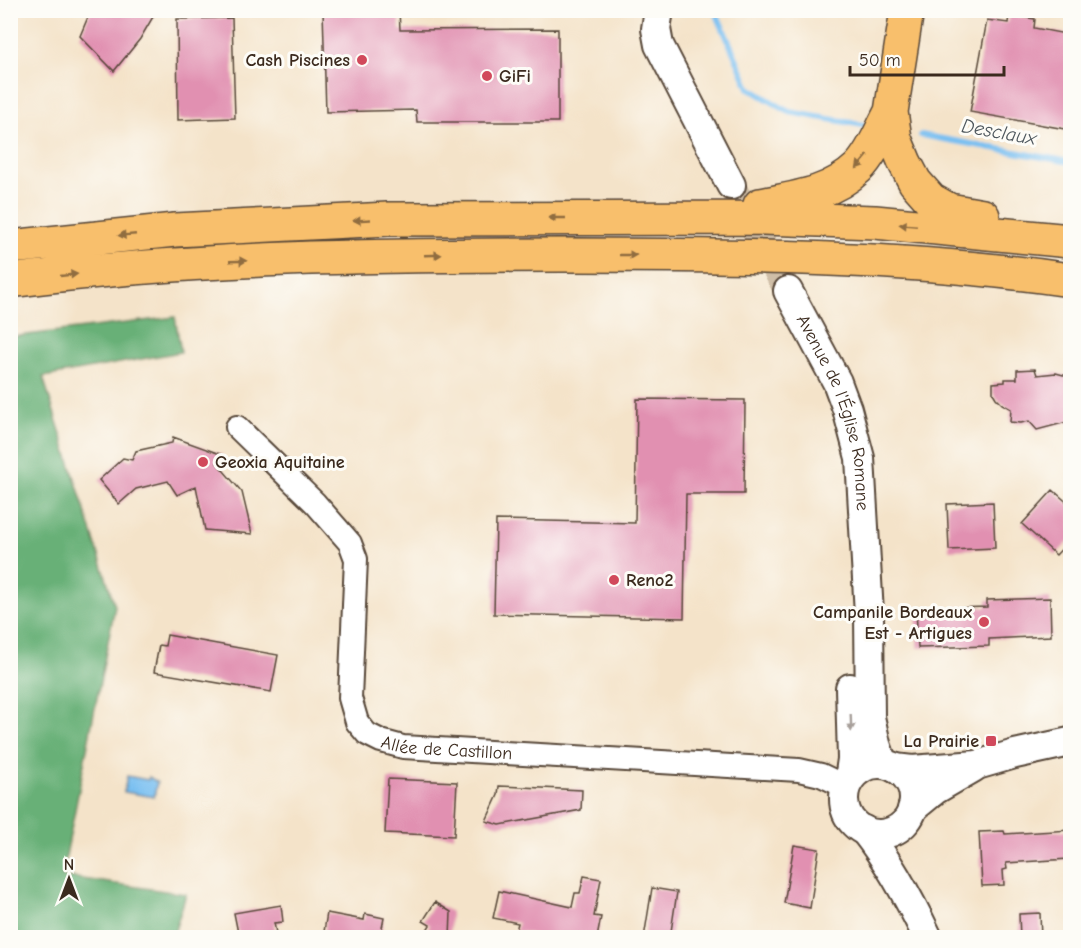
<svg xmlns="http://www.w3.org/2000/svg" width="1081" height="948" font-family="'Comic Neue',sans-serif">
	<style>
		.forest { fill: #68b077; stroke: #526d4a; stroke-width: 1.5 }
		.water { fill: #7ac0f1; stroke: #5a7588; stroke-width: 1.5 }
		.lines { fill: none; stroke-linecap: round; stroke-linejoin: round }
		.stream { stroke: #7ac0f1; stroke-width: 6 }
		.building { fill: #e190b1 }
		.tertiary-tunnel { stroke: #cfbea7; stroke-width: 28; stroke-dasharray: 28 14; stroke-linecap: butt }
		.minor-casing { stroke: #574638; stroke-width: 26 }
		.tertiary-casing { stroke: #574638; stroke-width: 32 }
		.trunk-casing { stroke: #574638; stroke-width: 36 }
		.minor { stroke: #fff; stroke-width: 22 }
		.tertiary { stroke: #fff; stroke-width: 28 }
		.trunk { stroke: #f8bf6c; stroke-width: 33 }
		.oneway { fill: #906d41 }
		.oneway2 { fill: #a79f9a }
		.poi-dot { fill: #d1495b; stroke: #fdfcf7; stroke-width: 2 }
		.labels { text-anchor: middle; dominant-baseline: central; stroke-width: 6; stroke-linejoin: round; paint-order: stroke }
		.poi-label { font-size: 18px; font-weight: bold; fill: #3b2a1e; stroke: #fdfcf7; text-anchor: end }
		.street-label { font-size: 18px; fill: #3b2a1e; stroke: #fdfcf7 }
		.water-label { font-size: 20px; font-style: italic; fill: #4e575d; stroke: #fdfcf7 }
	</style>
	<rect width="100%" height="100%" fill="#fdfcf7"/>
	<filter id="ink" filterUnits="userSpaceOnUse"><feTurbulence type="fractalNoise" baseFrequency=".0167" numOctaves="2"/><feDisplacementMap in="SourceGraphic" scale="12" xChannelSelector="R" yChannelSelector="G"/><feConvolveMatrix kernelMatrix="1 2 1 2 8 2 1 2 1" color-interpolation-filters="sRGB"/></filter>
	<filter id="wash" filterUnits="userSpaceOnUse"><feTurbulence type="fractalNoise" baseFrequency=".008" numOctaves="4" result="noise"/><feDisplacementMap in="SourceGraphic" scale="24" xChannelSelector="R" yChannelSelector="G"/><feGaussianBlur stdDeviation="1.35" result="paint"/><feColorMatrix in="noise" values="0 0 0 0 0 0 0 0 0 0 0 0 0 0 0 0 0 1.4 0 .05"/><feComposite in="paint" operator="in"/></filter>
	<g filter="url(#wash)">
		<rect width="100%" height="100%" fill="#f4e3c9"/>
		<path class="forest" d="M175,317l6,35 -138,25 72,229 -53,270 124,18 -13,43h-162v-600z"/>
		<path class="water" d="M127,776l21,4 1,-3 8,5 -3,15 -30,-5z"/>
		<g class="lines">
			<path class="stream" d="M715,10l34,78 40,24 74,13
				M921,135l149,27"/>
		</g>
		<g id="blocks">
			<path class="building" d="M91,10h66l-17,29 -26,32 -34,-35z
				M323,10h76l1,20 158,-1v93h-141l-1,-12 -90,2z
				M1009,15l26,4 -1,9 37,7v95l-101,-18 17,-92 21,3z
				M232,18l3,100 -57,2 -1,-101z
				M1035,369l2,6 19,-2 15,4 -2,13 2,6v25l-34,9 -8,-9 -8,2 -11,-1 1,-13 -9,-5 -6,-6 -3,-5v-10l12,-1v-3h12v-9z
				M637,399l108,1 -1,94h-58l-2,124 -190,-4 2,-94 139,3z
				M173,437l50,18 -6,8 25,29 10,42 -47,-4 -9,-44 -19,9 -9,-14 -32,8 -17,15 -20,-24 24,-22 9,2 4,-9 36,-8z
				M1053,490l18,16v33l-15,16 -34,-31z
				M993,502l2,46 -46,2 -2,-46z
				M1050,598l1,38 -62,3v7l-71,2 -2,-39 71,-2v-7z
				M167,635l111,20 -7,37 -117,-20 5,-27 6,1z
				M388,779l69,3 -3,54 -69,-3z
				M499,786l83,4 -1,20 -81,15 -14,-4 12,-26z
				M1071,830l-2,29 -63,4 1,6 -4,1 1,15 -22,1 -3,-54 25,-1 1,3z
				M794,845l25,4 -9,59 -26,-5z
				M584,876l17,3 -7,37 7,1 -4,21h-44l-37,-7 2,-8 -25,-5 6,-27 73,16 3,-14h5z
				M652,888l25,4 -7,46h-26z
				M435,902l16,10 -1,26h-28l8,-13 -7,-4z
				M281,905l2,17 -9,1 3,15h-38l-5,-25z
				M327,913l37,7 1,-6 19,4 -4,20h-57z
				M1040,913l1,25h-21l-1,-24z"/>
		</g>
	</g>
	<g filter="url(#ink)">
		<use href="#blocks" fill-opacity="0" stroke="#574638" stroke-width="1.5"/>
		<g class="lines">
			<path class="tertiary-tunnel" d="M731,185l57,106"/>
			<defs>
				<g id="minor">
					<path id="s1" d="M237,427l78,76 35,40 6,16 -6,139 7,24 10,12 14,7 22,6 396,23 22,5 25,12"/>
				</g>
				<g id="tertiary">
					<path d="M659,10l-3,19 3,16 72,140"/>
					<path id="s2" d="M788,291l49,91 10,27 13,49 9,156 1,103 6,27 7,20"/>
					<circle cx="879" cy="799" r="35"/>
					<path d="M895,768l17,2 65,-5 38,-11 55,-12"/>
					<path d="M849,780l3,-21 -2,-71"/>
					<path d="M912,809l23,-19 38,-22"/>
					<path d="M864,830c26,33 46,70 64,108"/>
				</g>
				<path id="trunk" d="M907,10l-16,102 4,27 10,24 10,19 16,18 18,10 34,6
					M760,205c35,-7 71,-11 98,-37 15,-15 23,-38 33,-56
					M10,247l165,-17 213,-11 375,-1 112,4 195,19
					M10,281c184,-24 370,-26 555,-26 168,0 339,1 505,25"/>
			</defs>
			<use href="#minor" class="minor-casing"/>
			<use href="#tertiary" class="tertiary-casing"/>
			<use href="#trunk" class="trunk-casing"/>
			<use href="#minor" class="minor"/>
			<use href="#tertiary" class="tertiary"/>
			<use href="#trunk" class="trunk"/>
		</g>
		<defs><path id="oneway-solid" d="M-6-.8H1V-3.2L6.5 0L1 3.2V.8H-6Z" transform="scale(1.5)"/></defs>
		<g class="oneway">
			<use href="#oneway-solid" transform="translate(862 162) rotate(130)"/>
			<use href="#oneway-solid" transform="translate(557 218) rotate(180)"/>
			<use href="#oneway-solid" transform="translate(362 220) rotate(177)"/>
			<use href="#oneway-solid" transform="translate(908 225) rotate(-175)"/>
			<use href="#oneway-solid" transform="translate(127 235) rotate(175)"/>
			<use href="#oneway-solid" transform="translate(433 255) rotate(-2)"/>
			<use href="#oneway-solid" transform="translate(628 255)"/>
			<use href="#oneway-solid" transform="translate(238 261) rotate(-2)"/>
			<use href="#oneway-solid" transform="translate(69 275) rotate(-6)"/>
		</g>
		<use class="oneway2" href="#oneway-solid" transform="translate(851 723) rotate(88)"/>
	</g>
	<g class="poi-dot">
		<circle cx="362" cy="60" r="6"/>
		<circle cx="487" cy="76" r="6"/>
		<circle cx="203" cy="462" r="6"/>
		<circle cx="614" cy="580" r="6"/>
		<circle cx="984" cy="622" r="6"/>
		<rect x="985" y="735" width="12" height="12" rx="3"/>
	</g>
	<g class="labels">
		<g class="poi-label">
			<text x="350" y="60">Cash Piscines</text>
			<text x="499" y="76" text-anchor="start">GiFi</text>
			<text x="215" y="462" text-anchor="start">Geoxia Aquitaine</text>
			<text x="626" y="580" text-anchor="start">Reno2</text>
			<text x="972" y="612">Campanile Bordeaux<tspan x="972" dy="21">Est - Artigues</tspan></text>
			<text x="979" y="741">La Prairie</text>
		</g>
		<g class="street-label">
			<text stroke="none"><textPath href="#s2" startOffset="132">Avenue de l'Église Romane</textPath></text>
			<text stroke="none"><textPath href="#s1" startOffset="441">Allée de Castillon</textPath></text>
		</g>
		<g class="water-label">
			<text transform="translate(999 132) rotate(10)">Desclaux</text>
		</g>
	</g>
	<rect width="1081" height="948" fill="none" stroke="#fdfcf7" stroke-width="36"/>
	<g transform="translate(69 879)" stroke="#fdfcf7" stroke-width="4.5" paint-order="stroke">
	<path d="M0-4.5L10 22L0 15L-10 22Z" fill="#3b2a1e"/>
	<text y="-9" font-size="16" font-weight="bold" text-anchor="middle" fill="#3b2a1e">N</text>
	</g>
	<path d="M850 66v9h154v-9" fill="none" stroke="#3b2a1e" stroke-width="3"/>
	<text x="859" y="66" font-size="18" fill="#3b2a1e" stroke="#fdfcf7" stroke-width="4.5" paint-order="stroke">50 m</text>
</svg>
